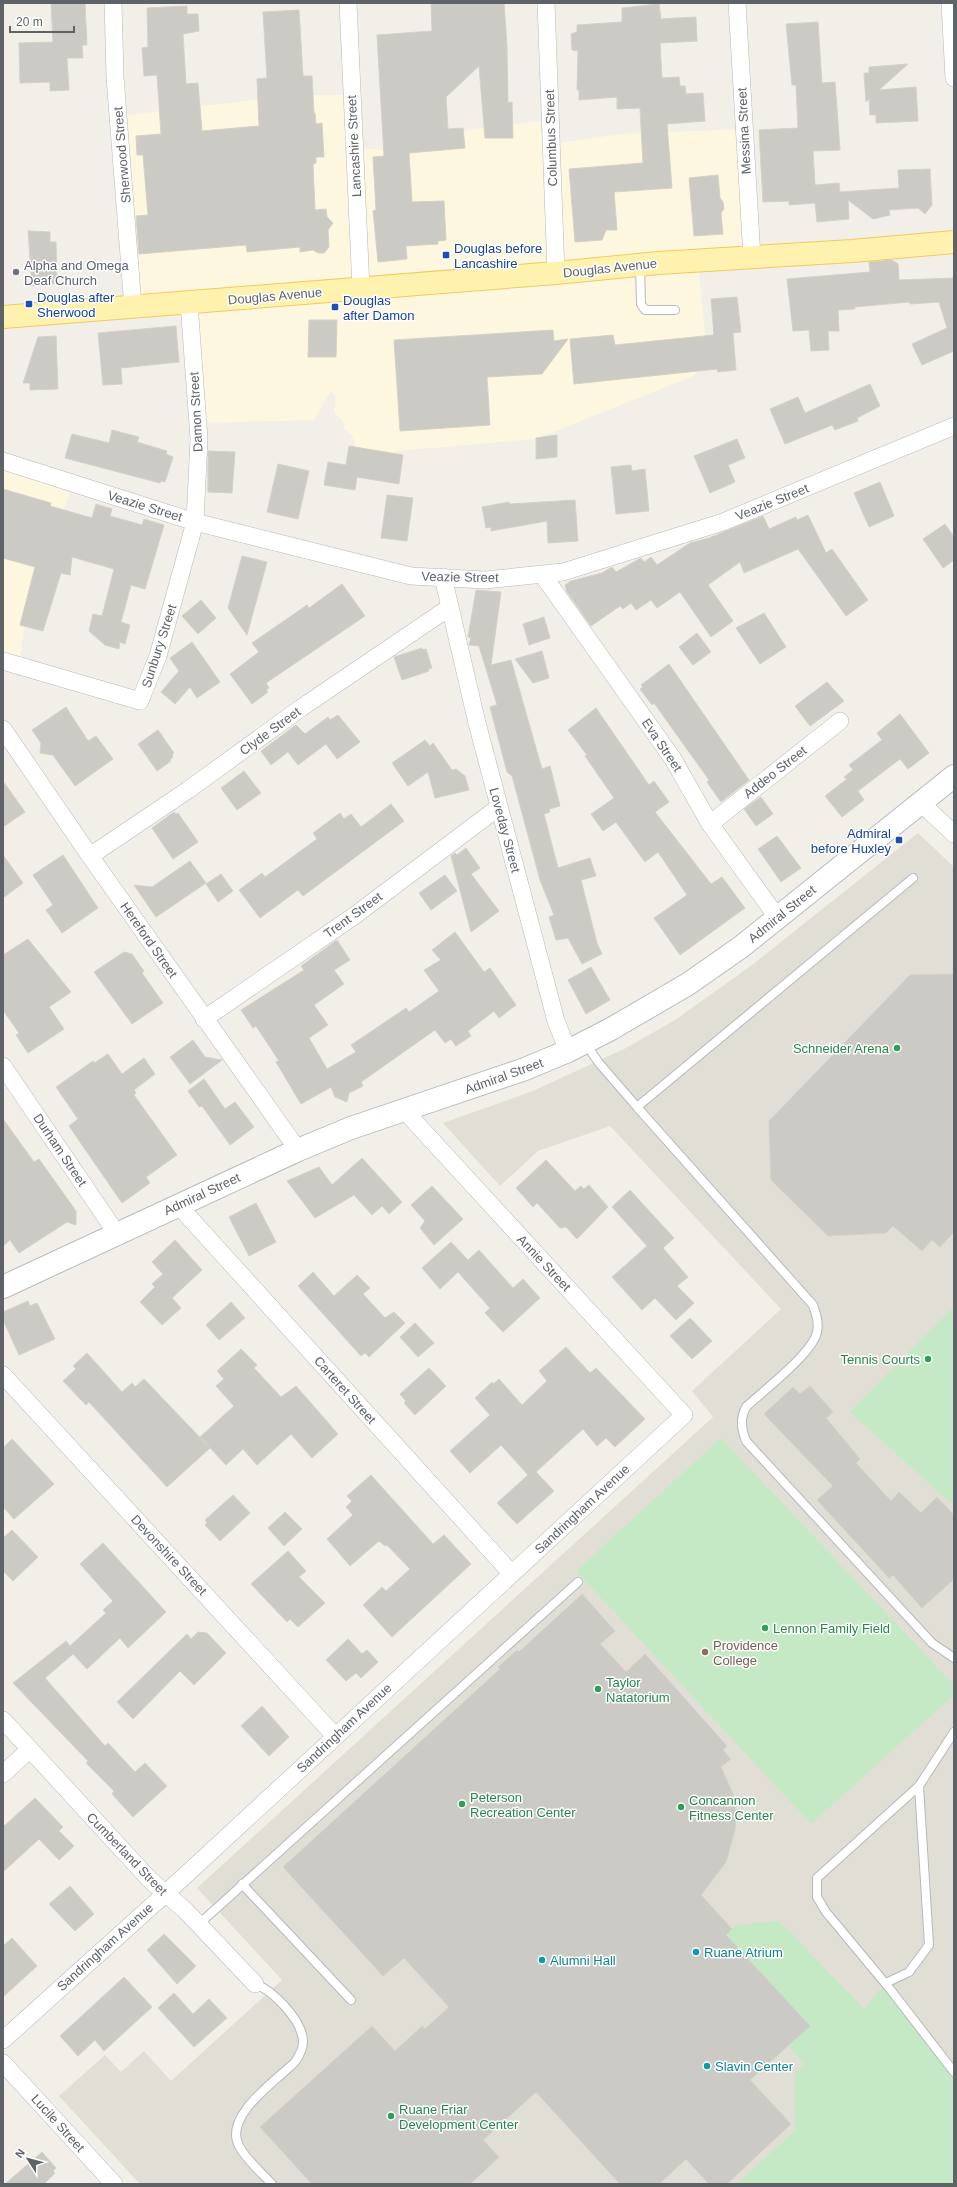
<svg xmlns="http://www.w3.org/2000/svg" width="957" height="2187" font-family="Arial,sans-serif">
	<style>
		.commercial { fill: #fef7e0 }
		.education { fill: #e1ded6 }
		.green { fill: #c5e8c5 }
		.building { fill: #cccac5; stroke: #d6d1c6 }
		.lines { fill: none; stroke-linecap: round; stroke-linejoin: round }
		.service-casing { stroke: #b5b8bc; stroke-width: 10 }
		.minor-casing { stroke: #b5b8bc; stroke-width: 18 }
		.secondary-casing { stroke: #b6babf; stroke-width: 24 }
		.primary-casing { stroke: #f2c960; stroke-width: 24 }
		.service { stroke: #fff; stroke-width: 8 }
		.minor { stroke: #fff; stroke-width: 17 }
		.secondary { stroke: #fff; stroke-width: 22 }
		.primary { stroke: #fff2af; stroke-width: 22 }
		.transit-dot { fill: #1a4fb4; stroke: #fff; stroke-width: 1.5 }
		.worship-dot { fill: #6b7280; stroke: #fff; stroke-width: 1.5 }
		.leisure-dot { fill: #2e9e5b; stroke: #fff; stroke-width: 1.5 }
		.education-dot { fill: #8d6e63; stroke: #fff; stroke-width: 1.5 }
		.culture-dot { fill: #0f9aa8; stroke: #fff; stroke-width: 1.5 }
		.labels { text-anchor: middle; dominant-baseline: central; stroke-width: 3; stroke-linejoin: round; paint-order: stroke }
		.street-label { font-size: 13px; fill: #5f6368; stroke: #fff }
		.transit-label { font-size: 13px; fill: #164399; stroke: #fff; text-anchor: start }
		.worship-label { font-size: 13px; fill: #5b616d; stroke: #fff; text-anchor: start }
		.leisure-label { font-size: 13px; fill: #27864d; stroke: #fff; text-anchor: start }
		.education-label { font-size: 13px; fill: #785e54; stroke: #fff; text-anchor: start }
		.culture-label { font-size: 13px; fill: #0d838f; stroke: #fff; text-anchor: start }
	</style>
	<rect width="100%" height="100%" fill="#f1efe8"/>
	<path class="commercial" d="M295,95h54l13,53 30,3 63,-6 11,-15 80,-10 6,24 69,-10 120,-5 10,124 -53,9 10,101 -15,13 -158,63 -138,12 -11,6 -30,-8 -4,-14 -8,-6 -1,-8 -9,-9 2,-14 -5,-7 -17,29 -115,3 -10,-116 -51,-2 -18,-189z
		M3,461l70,22 -47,135 -6,41h-17z"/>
	<path class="education" d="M918,833l36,34v1317h-814l-81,-88 46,-41 16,17 23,-21 27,30 111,-101 -85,-92 516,-471 -21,-26 89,-82 -171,-183 -72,25 -38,35 -57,-63 90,-32 93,-43 49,-28 77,-55z"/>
	<path class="green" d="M954,1306v200l-104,-94z
		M721,1438l233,247v10l-143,129 -235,-253z
		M779,1921l85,88 22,-26 68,83v118h-217l58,-54v-58l9,-8 -16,-18 22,-20 -67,-73 -24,-12 17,-16z"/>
	<path class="building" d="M51,3h34l2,42h-5l1,13h-16l2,32 -19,1v-9l-30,1 -1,-40 34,-1z
		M431,3h73l3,43 1,57 4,-1 1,36h-28l-6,-72 -33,31 2,32 15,-1 2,20 -56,5 3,49 32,-1 2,39 -8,1v3l-32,2 1,13 -29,3 -5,-51 3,-1 -3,-53 11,-1 -7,-121 55,-4z
		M659,4l2,15 35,-2 1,24 -37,2 2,35 17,-1 1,9h5l1,8 17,-1 2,28 -38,3 5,64 -58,4 3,38h-11l-4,10 -27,2 -6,-73 74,-6 -3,-55 -23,1v-12l-38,3v-10h-2l1,-39 -6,-1 -1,-16 6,-2v-7l45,-3v-14z
		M187,6v8h11l1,17 -16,3 3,50 12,-1 4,48 57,-5 -2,-47 10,-1 -4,-66 36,-2 4,66h9l2,37h1l1,11 6,-1 2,34h-8v6l-3,1 2,46 11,-1 1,8 6,6 -5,7 1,17 -5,6h-6l-5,-3 -13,2v-5l-53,5 -1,-7 -107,9 -3,-38 12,-1 -5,-60h-6l-1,-19 25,-2 -4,-59 -13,1 -2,-28 6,-1 -1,-39z
		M818,22l4,61 13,-1 5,68 -27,1 2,34 24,-2 1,9 59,-4 -1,-18 32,-1 2,36 -7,9 -7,-6 -29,2 1,5 -17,4 -25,-19 1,19 -32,3 -2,-19 -26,2v-4l-26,1 -4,-72 39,-2 -2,-43h-4l-6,-61z
		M908,64l-29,26 37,-3 2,34 -42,2v-8h-6l-1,-16 -3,3 -2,-29h5v-6z
		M718,175l2,23 3,4 1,7 -3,4 2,21 -29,2 -5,-58z
		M28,231l22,1v10h6l1,41 -25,3z
		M892,260l6,4 1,16 55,-2v73l-32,14 -10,-21 35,-16 -8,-26 -29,2 -1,-2 -54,5v2l-17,1 1,21h-11l1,19 -18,1 -2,-21 -16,1 -6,-52 83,-7 -1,-10z
		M737,297l4,35 -8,1 3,37 -18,2 -1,-3 -143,15 -4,-45 43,-4 2,10 99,-10 -3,-36z
		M309,320h28l-1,37h-28z
		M176,326l3,36 -58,6 1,16 -19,1 -5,-52z
		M553,330l1,11 14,-2 -26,35 -55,3 3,48 -90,6 -6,-91z
		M56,336l2,53 -28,1v-7h-7l15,-46z
		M870,384l10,22 -23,12 1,3 -23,9 -3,-5 -47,19 -15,-35 28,-12 7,16z
		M112,430l27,7 -2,5 30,9 -1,3 7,3 -8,25 -4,-1 -1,2 -95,-25 7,-24 37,9z
		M557,435v22l-21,2v-21z
		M737,439l8,19 -17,7 7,17 -25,11 -16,-37z
		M349,446l54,9 -4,29 -42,-7 -2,13 -31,-5 4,-23 18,3z
		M208,451l27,1 -3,41 -24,-1z
		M278,464l31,7 -11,48 -31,-7z
		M631,465l1,6 13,-2 4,42 -33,3 -5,-47z
		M880,482l14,34 -25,11 -15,-34z
		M3,489l48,14 -1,3 42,12 4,-14 16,5 -2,7 32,9 2,-6 20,6 -19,64 -14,-4 -10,37 9,3 -5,19 -5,-2 -1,7 -14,-4 -16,-14 4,-17 9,2 12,-47 -42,-12 -2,18 -9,-2 -18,58 -23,-6 15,-58 -32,-9z
		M387,495l26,3 -6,43 -26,-3z
		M575,500l3,41 -30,2 -1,-22 -56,10v-4l-5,1 -4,-21 27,-5 1,2z
		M808,515l18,38 6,-4 36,51 -22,16 -48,-67 -54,24 -4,-11 -32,23 25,36 -22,16 -31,-45 -23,16 -6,-8 -15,10 -5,-7 -8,6 -3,-3 -29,20 -24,-34 -2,-7 6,-4 31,-8 10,-6 4,5 25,-14 3,4 7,-5 6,8 33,-22 19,-5 54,-22 6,13 27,-12 1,3z
		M945,524l9,13v23l-11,8 -20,-29z
		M242,556l25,6 -20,73 -19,-27z
		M342,584l23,32 -99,67 3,5 -3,2 2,2 -16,12 -22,-30 29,-22 -7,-9 55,-38 2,3z
		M476,590l25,2 -10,73 20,-5 31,109 8,-3 10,40 -11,3 1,3 -6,2 14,54 32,-10 6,18 -15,4 16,63 5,11 -20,10 -14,-26 -12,2 -7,-23 5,-2 -14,-35 -28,-104 -5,-4 -17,-65 7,-2 -18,-59 -10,-1 2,-7 -3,-1z
		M201,600l15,18 -18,16 -16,-18z
		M764,613l22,34 -26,17 -24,-36z
		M544,617l6,21 -21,7 -6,-21z
		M697,633l14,19 -18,13 -14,-18z
		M192,642l28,40 -23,16 -7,-11 -15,17 -14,-12 18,-21 -9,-13z
		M422,648v2l4,-1 6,19 -4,1 1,2 -27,9 -8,-23z
		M542,651l7,27 -16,5 -18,-24z
		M669,664l80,116 -28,22 -14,-20 2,-2 -55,-77 -2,2 -12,-16 3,-2 -2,-2z
		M827,682l17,19 -34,25 -15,-20z
		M66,707l22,34 8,-5 17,23 -38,27 -22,-31 -13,-2 1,-10 -9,-13z
		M596,708l53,77 5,-4 15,21 -14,10 56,72 11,-7 23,31 -65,47 -26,-37 33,-23 -29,-43 -13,10 -29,-40 -13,9 -12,-17 23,-16 -29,-42 2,-1 -19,-25z
		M900,714l29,39 -21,16 -8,-10 -42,32 6,9 -22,17 -17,-21 22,-17 -3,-2 9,-7 -4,-5 33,-25 -5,-7z
		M338,715l22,27 -23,17 -11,-15 -28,21 -10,-13 -17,13 -10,-14 35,-26 9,9 23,-17 2,3z
		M158,730l16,23 -2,2 1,2 -3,3 1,1 -14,10 -19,-27z
		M425,740l5,6 3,-3 19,27 4,-1 9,7 4,14 -34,8 -7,-26 -20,14 -16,-23z
		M244,771l17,22 -24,17 -16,-22z
		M3,781l22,31 -22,15z
		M761,797l12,17 -17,12 -12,-17z
		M391,804l13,17 -101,75 -5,-6 -38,28 -21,-28 23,-17 3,4 52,-38 -4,-6 27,-20 4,6 7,-5 10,13z
		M174,812l2,2 2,-1 20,29 -25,17 -21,-31z
		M777,836l24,32 -20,14 -23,-33z
		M466,848l14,20 -9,6 28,37 -28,21 -20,-76 4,-3 2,2z
		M3,855l20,28 -20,15z
		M63,855l35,53 -36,25 -16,-23 7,-5 -20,-30z
		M190,861l16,22 -50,34 -22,-32 18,2z
		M221,874l12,17 -15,11 -12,-18z
		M445,875l12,16 -26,19 -12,-17z
		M455,932l29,40 6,-4 26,37 -17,13 -5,-7 -26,20 3,5 -15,10 -5,-7 -6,4 -10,-13 -74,52 2,4 -14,7 -2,9 -12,-5 -4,-10 -30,17 -25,-42 3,-1 -23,-35 -3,2 -12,-18 63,-40 -3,-4 36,-26 13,20 -16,10 10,14 -30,21 14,20 -19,13 18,31 29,-17 -5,-7 55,-37 3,4 30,-21 -15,-21 17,-10 -9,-10z
		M28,939l43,53 -22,15 15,22 -36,24 -12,-18 3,-2 -16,-23v-55z
		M124,952l8,2 12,17 -2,2 21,30 -31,21 -38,-52z
		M591,967l19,33 -24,14 -18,-34z
		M954,974v258l-14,15 -8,-7 -10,11 -29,-25 -7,7 -58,3 -57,-56 -2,-59 141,-146z
		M193,1040l12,17 17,3 -32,24 -20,-27z
		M108,1054l14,20 22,-16 11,16 -21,16 2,3 -2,2 43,60 -31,22 4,6 -28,20 -53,-77 9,-7 -22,-32 37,-26 1,2z
		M204,1079l21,30 10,-7 19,25 -24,18 -28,-39 -3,1 -11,-16z
		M3,1119l31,43 5,-3 37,52v14l-9,-3 -48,31 -9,-13 -7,6z
		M362,1158l40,44 -13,12 -7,-8 -10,9 -18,-20 -39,23 -28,-37 32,-14 13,18z
		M546,1160l29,31 6,-5 3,3 5,-4 19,22 -31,32 -11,-12 -6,1 -23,-25 -4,4 -17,-19z
		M432,1186l31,33 -29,26 -14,-17 5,-7 -14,-16z
		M630,1190l44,48 -11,10 25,29 -11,9 17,17 -18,17 -21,-22 -13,12 -30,-33 35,-31 -35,-39z
		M256,1203l20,39 -27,14 -20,-39z
		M175,1240l27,30 -30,28 9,10 -19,17 -22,-23 15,-15 -3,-3 11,-10 -11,-12z
		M451,1242l17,18 11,-10 34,38 10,-9 17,19 -37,34 -18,-19 5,-5 -32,-36 -18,17 -18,-21z
		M313,1272l21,24 23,-21 13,13 -7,6 22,24 9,-6 11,11 -36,34 -4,-4 -4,3 -63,-70z
		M28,1301l2,5 7,-3 18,36 -36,16 -16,-35v-8z
		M231,1302l14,16 -26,22 -13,-15z
		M690,1318l22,23 -20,18 -22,-23z
		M415,1323l19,20 -16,14 -18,-20z
		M566,1347l24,26 6,-5 49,51 -30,28 -9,-9 -9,8 -14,-17 -47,43 18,19 -37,33 -20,-21 31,-28 -27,-30 -31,28 -20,-22 40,-36 -15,-17 17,-16 1,2 6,-5 23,26 25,-24 -8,-10z
		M241,1349l16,16 -3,3 27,29 15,-11 42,48 -26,24 -21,-24 -34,31 -14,-16 -17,16 -26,-28 34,-31 -18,-20 8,-7 -7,-8z
		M87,1353l35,39 10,-9 3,4 9,-8 66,69 -43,39 -78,-85 -3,3 -23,-24 13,-12 -3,-3z
		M429,1368l17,18 -31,29 -11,-12 2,-2 -6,-7z
		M810,1386l23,26 -7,6 34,41 -4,4 35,38 8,-9 22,21 16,-16 17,18v64l-32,29 -29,-33 -4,3 -72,-78 16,-14 -69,-72 29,-27 7,7z
		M12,1439l42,45 -40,35 -11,-12v-59z
		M371,1475l62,69 11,-9 27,29 -79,73 -29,-32 19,-18 4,4 24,-22 -23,-24 -2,1 -6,-5 -29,25 -23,-27 26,-24 -7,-8 6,-6 -5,-5z
		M233,1495l17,18 -30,28 -15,-16 2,-2 -2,-3z
		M285,1512l17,17 -18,17 -16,-18z
		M12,1530l26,27 -25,24 -10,-10v-33z
		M103,1543l63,69 -38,36 -8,-10 -33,31 -14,-15 -28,24 60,68 3,-3 27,29 10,-9 22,23 -34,31 -21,-23 2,-3 -28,-28 2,-2 -75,-78 53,-42 4,5 36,-33 -3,-3 10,-9 -33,-37z
		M288,1551l18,20 -7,6 26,26 -27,24 -8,-8 -3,3 -36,-38z
		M582,1594l33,37 -15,13 26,28 19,-18 82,92 -4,4 8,9 -10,8 12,27 3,17 -1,19 -9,32 -25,33 31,34 -6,6 84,91 -60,54 41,44 -64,60h-18l-23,-25 -27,25h-39l-84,-92 -53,48 16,17 -29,27h-158l-52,-57 112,-101 23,25 27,-25 3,3 24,-22 -45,-49 -21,18 -100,-109 217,-198 -2,-2 19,-17 2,2z
		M198,1632l9,1 19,20 -32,32 -14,-14 -47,48 -16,-17 70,-68 4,5z
		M348,1639l14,15 5,-4 11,12 -17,16 -5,-5 -10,8 -20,-21z
		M262,1706l27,31 -20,19 -28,-30z
		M35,1798l28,29 -4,4 15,15 -15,14 -20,-21 -36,33v-45z
		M70,1886l24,28 -19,17 -26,-27z
		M164,1934l32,32 -19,18 -30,-34z
		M12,1938l25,28 -34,31v-51z
		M124,1977l28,30 -48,44 -9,-11 -17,16 -18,-20z
		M174,1993l19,21 16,-15 18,19 -33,29 -36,-39z
		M42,2152l14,16 -3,3 2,2 -11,11h-39z"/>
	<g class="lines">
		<defs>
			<path id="service" d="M640,265l1,39 4,6h30
				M585,1043l14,20 38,44 276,-229
				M637,1107l176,198c3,9 6,17 4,27 -4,21 -54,59 -71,75 -6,12 -5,21 0,34l186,202 22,15
				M954,1732l-35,54 -102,92v19l9,15 64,77 64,83
				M242,1884l109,116
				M199,1924l379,-342
				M886,1983l23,-11 20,-27 -10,-159
				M255,1984c18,6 48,37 48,58 0,7 -4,14 -8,20 -19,19 -72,54 -56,84 8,15 22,26 33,38"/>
			<path id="minor" d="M113,3l2,74 18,230
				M348,3l13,286
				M546,3l10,270
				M737,3l15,255
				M950,3l4,75
				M3,461l192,61 216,54 74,4 78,-8 160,-50 231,-96
				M542,574l131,185 37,65 67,93
				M443,577l34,146 79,298 12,30
				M3,661l137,40 18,-45 37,-134 4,-83 -10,-136
				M3,729l87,127 208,294
				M921,803l33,31
				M710,824l130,-103
				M90,856l98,-66 113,-82 149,-101
				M204,1019l150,-103 145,-109
				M3,1066l114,168
				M178,1205l334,369
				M3,1375l332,361
				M3,1720l147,160 36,31 69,73
				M3,1774l27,-25
				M3,2040l162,-146 519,-479 -280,-305
				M3,2063l111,121"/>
			<path id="secondary" d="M3,1287l295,-137 53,-22 174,-59 43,-18 43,-22 77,-45 53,-37 213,-171"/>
			<path id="primary" d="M3,317l553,-44 102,-10 194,-12 102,-9"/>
		</defs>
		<use href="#service" class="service-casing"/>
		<use href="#minor" class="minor-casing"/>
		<use href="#secondary" class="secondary-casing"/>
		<use href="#primary" class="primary-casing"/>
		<use href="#service" class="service"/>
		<use href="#minor" class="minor"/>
		<use href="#secondary" class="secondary"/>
		<use href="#primary" class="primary"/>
	</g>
	<g class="transit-dot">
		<rect x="442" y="251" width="8" height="8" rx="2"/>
		<rect x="25" y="300" width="8" height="8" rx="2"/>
		<rect x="331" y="303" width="8" height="8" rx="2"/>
		<rect x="895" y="836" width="8" height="8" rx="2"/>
	</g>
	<circle class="worship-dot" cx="16" cy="272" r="4"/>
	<g class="leisure-dot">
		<circle cx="897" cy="1048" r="4"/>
		<circle cx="928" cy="1359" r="4"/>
		<circle cx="765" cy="1628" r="4"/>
		<circle cx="598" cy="1689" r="4"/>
		<circle cx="462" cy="1804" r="4"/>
		<circle cx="681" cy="1807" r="4"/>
		<circle cx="391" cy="2116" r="4"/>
	</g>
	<circle class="education-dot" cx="705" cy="1652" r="4"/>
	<g class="culture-dot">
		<circle cx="696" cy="1952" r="4"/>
		<circle cx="542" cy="1960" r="4"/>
		<circle cx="707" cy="2066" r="4"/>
	</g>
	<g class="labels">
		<g class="street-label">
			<text transform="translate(744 131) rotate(-93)">Messina Street</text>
			<text transform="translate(551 138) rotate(-92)">Columbus Street</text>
			<text transform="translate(354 146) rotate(-93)">Lancashire Street</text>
			<text transform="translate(122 155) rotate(-95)">Sherwood Street</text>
			<text transform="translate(610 268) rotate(-6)">Douglas Avenue</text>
			<text transform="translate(275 296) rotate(-5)">Douglas Avenue</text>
			<text transform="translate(196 412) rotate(-93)">Damon Street</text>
			<text transform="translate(772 502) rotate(-22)">Veazie Street</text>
			<text transform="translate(145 506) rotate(17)">Veazie Street</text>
			<text transform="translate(460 577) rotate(1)">Veazie Street</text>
			<text transform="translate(159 646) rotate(-72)">Sunbury Street</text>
			<text transform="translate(270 731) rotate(-36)">Clyde Street</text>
			<text transform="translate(662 745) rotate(56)">Eva Street</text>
			<text transform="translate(775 772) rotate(-38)">Addeo Street</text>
			<text transform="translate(505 830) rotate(75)">Loveday Street</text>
			<text transform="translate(782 914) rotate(-39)">Admiral Street</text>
			<text transform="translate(353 915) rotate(-36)">Trent Street</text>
			<text transform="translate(149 940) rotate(55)">Hereford Street</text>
			<text transform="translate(504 1076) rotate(-20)">Admiral Street</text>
			<text transform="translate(60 1150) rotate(56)">Durham Street</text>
			<text transform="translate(202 1194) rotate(-25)">Admiral Street</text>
			<text transform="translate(544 1263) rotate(47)">Annie Street</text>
			<text transform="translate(345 1390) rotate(48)">Carteret Street</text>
			<text transform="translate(582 1509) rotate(-43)">Sandringham Avenue</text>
			<text transform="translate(169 1555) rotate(47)">Devonshire Street</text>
			<text transform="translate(344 1728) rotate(-43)">Sandringham Avenue</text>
			<text transform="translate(127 1854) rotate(46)">Cumberland Street</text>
			<text transform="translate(105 1947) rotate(-42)">Sandringham Avenue</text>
			<text transform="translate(58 2123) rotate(48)">Lucile Street</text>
		</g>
		<g class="transit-label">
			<text x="454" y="248">Douglas before<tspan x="454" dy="15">Lancashire</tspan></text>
			<text x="37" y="297">Douglas after<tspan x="37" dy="15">Sherwood</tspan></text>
			<text x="343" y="300">Douglas<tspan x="343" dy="15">after Damon</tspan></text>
			<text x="891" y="833" text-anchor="end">Admiral<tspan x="891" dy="15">before Huxley</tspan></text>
		</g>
		<g class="worship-label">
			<text x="24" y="265">Alpha and Omega<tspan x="24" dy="15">Deaf Church</tspan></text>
		</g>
		<g class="leisure-label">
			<text x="889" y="1048" text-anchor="end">Schneider Arena</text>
			<text x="920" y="1359" text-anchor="end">Tennis Courts</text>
			<text x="773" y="1628">Lennon Family Field</text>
			<text x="606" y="1682">Taylor<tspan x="606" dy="15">Natatorium</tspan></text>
			<text x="470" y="1797">Peterson<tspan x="470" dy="15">Recreation Center</tspan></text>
			<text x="689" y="1800">Concannon<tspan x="689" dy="15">Fitness Center</tspan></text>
			<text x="399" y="2109">Ruane Friar<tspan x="399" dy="15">Development Center</tspan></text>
		</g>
		<g class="education-label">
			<text x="713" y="1645">Providence<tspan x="713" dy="15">College</tspan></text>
		</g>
		<g class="culture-label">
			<text x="704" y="1952">Ruane Atrium</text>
			<text x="550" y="1960">Alumni Hall</text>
			<text x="715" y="2066">Slavin Center</text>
		</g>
	</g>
	<rect width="957" height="2187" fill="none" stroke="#5f6368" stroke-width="8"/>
	<g transform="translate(28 2159) rotate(306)" stroke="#ffffff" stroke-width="3" paint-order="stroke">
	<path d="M0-3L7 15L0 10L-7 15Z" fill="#5f6368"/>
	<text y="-6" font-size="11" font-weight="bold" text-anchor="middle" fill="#5f6368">N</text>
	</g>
	<path d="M10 26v6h64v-6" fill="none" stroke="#5f6368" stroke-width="2"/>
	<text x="16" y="26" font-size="12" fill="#5f6368" stroke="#ffffff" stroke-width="3" paint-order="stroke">20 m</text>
</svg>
